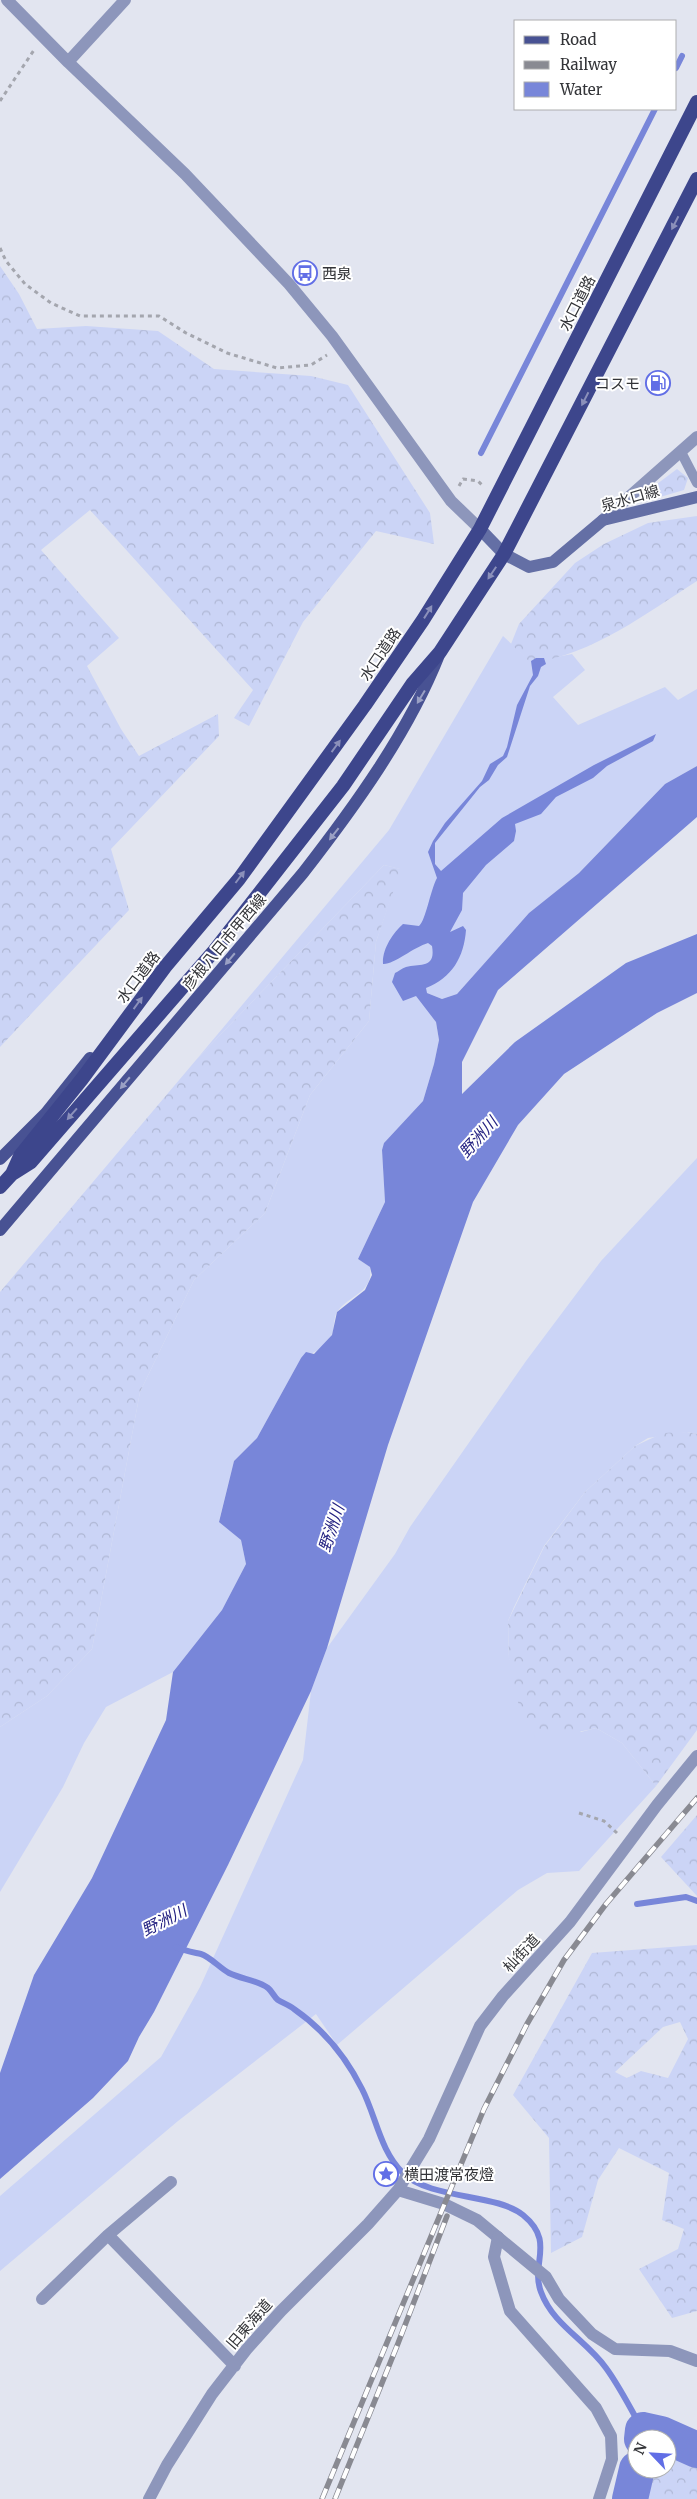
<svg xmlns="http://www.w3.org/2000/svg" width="697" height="2499" font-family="Merriweather,'Noto Sans JP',serif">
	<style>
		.grass { fill: #cbd4f6 }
		.forest { fill: url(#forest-crowns); fill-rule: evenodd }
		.water { fill: #7886d9 }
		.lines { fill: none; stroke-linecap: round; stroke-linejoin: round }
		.stream { stroke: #7886d9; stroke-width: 6 }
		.river { stroke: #7886d9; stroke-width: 36 }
		.path { stroke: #a4a6ae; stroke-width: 3; stroke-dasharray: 4 4; stroke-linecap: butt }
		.service { stroke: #8d96bb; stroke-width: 10 }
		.minor { stroke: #8d96bb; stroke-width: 12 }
		.tertiary { stroke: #8d96bb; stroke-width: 12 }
		.secondary { stroke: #646fa5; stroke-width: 12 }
		.primary { stroke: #485293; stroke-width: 12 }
		.trunk { stroke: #3d468c; stroke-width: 14 }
		.rail-casing { stroke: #898a92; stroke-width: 5.5 }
		.rail { stroke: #fff; stroke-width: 4; stroke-dasharray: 11; stroke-linecap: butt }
		.oneway { fill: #8b90ba }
		.oneway2 { fill: #9aa0c4 }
		.labels { text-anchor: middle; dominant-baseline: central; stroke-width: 4; stroke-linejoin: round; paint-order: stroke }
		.poi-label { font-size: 15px; fill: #333438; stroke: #fff; text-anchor: start }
		.street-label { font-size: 15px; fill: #333438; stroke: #fff }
		.water-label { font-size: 16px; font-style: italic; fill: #242282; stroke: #fff }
	</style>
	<defs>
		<pattern id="forest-crowns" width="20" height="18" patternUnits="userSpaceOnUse" patternTransform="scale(1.25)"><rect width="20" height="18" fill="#cbd4f6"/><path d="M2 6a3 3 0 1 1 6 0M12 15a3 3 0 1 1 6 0" fill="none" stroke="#afb7d4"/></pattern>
	</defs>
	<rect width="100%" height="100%" fill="#e2e5f0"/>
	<path class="grass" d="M503,636l28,26 41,-8 13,16 -32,27 25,28 87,-38 13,13 19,-11v77l-32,18 -86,89 -50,40 -72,81 -15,5 -15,-6 9,29 3,18 -5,24 -11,37 -38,41 -3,8 3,52 -27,57 12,8c4,26 -21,28 -33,45 -3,5 -3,14 -4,19 -3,14 -20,23 -32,27l-44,80 -23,23 -15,60 22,19 5,24 -24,46 -49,62 -67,35 -22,36 -21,44 -63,105v-165l47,-31 45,-47 48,-257 54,-112 71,-67 45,-118 59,-74 7,-79 24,-73 -16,-4 -188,195 193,-230z
		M697,1158v276l-10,-2 -39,6 -13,8 -50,46 -41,54 -30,61 -6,14 1,38 72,73 15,-4 26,15 34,43 -77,85 -32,2 -29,17 -181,155 -21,-31 -138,107 -178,150v-75l161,-139 39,-70 103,-227 8,-69 16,-43 68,-94 15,-27 116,-166 75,-100z"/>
	<path class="forest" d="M0,266l19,28 18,35 49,-3 72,5 56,38 97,7 37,9 82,128 4,31 -58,-13 -73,91 -54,104 -15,-8 19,-28 -163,-180 -49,40 78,88 -32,28 34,63 18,27 79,-42 1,22 -108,113 18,61 -129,137z
		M677,469l11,9 -4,12 -24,7 -3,-13z
		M697,516v65c-52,33 -103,73 -166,82l-20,-19 8,-20 56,-61 29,-19 44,-21z
		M384,865l17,4 -25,73 -7,79 -59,74 -45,118 -71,67 -54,112 -48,257 -45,47 -47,31v-435l196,-232z
		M687,1432l10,2v296l-41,56 -34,-43 -26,-15c-26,7 -50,7 -74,-7l-13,-62 -1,-38 36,-74 41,-55 50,-46 28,-13z
		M697,1815v81l-36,-39z
		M697,1945v366l-25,7 -33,-49 39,-20 6,-20 -22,-9 7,-47 -50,-25 -21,32 -16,57 -31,16 -2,-115 -36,-43 79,-142zM680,2022l8,17 -20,39 -27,-7 -14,7 -12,-6 48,-45z
		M694,2445h3v54h-64c8,-21 9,-30 34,-30v-8z"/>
	<path class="water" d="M536,658h8l2,6 -5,3 -3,9 -8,10 -23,71 -9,8 -9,15 -9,7 -45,56v21l6,7 61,-53 92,-53 62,-31 -3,7 -46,25 -14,12 -37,19 -15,17 -26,10 1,7 -2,10 -28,24 -23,28 -1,17 -12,22 13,-6 3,4c-2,27 -14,48 -40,58l1,5 15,6 15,-5 72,-81 50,-40 86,-89 32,-18v51l-199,173 -36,72v32l53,-52 111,-79 71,-29v59l-40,20 -93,61 -46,51 -45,77 -85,243 -61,203 -16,43 -83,174 -74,147 -15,25 -11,24 -35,37 -93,81v-106l34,-98 58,-97 74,-158 7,-48 49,-62 24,-46 -5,-24 -22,-18 15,-61 23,-23 44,-80 5,-6 8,2 18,-19 5,-23 28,-22 7,-15 -2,-8 -12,-8 27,-57 -3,-52 2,-7 39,-42 11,-37 5,-24 -3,-18 -20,-26 -13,5 -11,-19 3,-9c3,-1 7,-5 11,-6 14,-4 30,2 26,-21l-4,-3c-14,4 -35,22 -45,21 -1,-15 10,-31 20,-40l16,2c7,-6 11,-35 18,-48l-9,-26 5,-11 12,-18 37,-42 8,-17 13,-8 4,-9 10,-42 16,-30 -2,-14z"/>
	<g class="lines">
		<path class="stream" d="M676,68l6,-12
			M481,453l174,-344
			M637,1904l49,-7 11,4
			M176,1947c9,4 16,5 25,7 8,2 20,15 28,19 12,6 28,7 39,15 4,3 6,9 10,12 5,3 11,5 16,9 29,20 52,48 68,80 14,27 18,62 41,84 28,27 93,20 120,42 33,27 7,48 18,77 12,33 45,48 65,76 14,19 25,42 37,62"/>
		<path class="river" d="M642,2439l1,-9 18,4 36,16
			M630,2499l7,-30"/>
		<path class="path" d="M0,101l34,-51
			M0,248l6,13 19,23 26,19 29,13h79l27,17 41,20 50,15 34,-3 16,-10
			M459,486l4,-7 15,2 5,5
			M579,1813l25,8 13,12"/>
		<path class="service" d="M681,452l16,31"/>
		<path class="minor" d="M398,2190l46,14 33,16 69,57 13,22 33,35 23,15 55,2 27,10
			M108,2235l127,131
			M42,2299l66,-64 63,-53
			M149,2499l18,-34 45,-71 34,-44 35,-39 87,-87 30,-34 31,-51 51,-113 23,-30 67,-74 87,-117 40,-49"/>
		<path class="tertiary" d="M7,0l61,62 117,112 104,110 43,52 119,165 29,28
			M68,62l57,-62
			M603,520l94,-83
			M498,2237l-4,20 16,54 86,97 15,28 1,23 -13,40"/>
		<path class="secondary" d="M480,529l24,25 25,13 24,-5 50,-42 94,-23"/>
		<path class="primary" d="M0,1159l46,-46 44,-55
			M0,1230l303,-357c52,-67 105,-140 136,-218"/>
		<path class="trunk" d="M12,1174l19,-12 183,-211 129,-165 70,-103 27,-31 64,-98 193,-375
			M0,1187l12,-13 8,-18 62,-77 83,-112 74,-88 126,-174 58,-85 57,-91 217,-427"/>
		<defs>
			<path id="rail" d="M322,2499l162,-390 43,-85 37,-64 42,-56 91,-106
				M335,2499l62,-153 50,-130"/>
		</defs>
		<use href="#rail" class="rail-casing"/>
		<use href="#rail" class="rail"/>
	</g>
	<defs><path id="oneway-solid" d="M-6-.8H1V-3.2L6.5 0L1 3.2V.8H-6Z" transform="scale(1.25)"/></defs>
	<g class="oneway">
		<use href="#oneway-solid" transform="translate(675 223) rotate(117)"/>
		<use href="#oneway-solid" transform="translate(585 399) rotate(117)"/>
		<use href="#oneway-solid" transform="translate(492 573) rotate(124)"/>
		<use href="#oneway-solid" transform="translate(428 612) rotate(-58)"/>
		<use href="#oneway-solid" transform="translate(336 746) rotate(-54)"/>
		<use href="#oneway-solid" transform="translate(240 877) rotate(-53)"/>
		<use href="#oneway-solid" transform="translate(138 1003) rotate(-54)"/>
		<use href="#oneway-solid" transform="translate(72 1114) rotate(131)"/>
	</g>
	<g class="oneway2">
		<use href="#oneway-solid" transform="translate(421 697) rotate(121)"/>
		<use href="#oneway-solid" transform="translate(334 834) rotate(128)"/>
		<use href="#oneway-solid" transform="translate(230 959) rotate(130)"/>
		<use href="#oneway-solid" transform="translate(125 1083) rotate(130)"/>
	</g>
	<defs>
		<symbol id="bus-ring" viewBox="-11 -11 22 22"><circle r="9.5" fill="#fff" stroke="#616ee6" stroke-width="1.5"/><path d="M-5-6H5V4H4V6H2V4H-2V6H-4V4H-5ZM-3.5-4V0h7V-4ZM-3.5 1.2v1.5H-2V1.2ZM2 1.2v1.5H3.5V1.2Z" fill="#616ee6"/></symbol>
		<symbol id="fuel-ring" viewBox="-11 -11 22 22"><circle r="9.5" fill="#fff" stroke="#616ee6" stroke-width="1.5"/><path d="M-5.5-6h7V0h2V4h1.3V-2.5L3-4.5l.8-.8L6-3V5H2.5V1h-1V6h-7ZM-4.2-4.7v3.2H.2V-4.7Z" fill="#616ee6"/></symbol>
		<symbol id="sight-ring" viewBox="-11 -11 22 22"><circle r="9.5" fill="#fff" stroke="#616ee6" stroke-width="1.5"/><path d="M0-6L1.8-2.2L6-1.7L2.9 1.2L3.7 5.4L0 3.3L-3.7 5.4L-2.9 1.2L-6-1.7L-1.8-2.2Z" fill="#616ee6"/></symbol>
	</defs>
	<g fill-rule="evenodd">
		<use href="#bus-ring" x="291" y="259" width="28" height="28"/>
		<use href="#fuel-ring" x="644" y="369" width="28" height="28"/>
		<use href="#sight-ring" x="372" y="2160" width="28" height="28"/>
	</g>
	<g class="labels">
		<g class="poi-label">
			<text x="322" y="273">西泉</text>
			<text x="640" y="383" text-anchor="end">コスモ</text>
			<text x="404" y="2174">横田渡常夜燈</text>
		</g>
		<g class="street-label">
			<text transform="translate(577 303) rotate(-63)">水口道路</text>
			<text transform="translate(630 498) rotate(-16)">泉水口線</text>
			<text transform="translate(380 654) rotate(-56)">水口道路</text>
			<text transform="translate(224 942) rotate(-50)">彦根八日市甲西線</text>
			<text transform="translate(138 977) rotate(-53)">水口道路</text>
			<text transform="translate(521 1953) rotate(-47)">杣街道</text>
			<text transform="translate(249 2324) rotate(-49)">旧東海道</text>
		</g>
		<g class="water-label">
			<text transform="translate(478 1137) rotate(-48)">野洲川</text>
			<text transform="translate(331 1528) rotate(-72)">野洲川</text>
			<text transform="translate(164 1920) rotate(-27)">野洲川</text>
		</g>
	</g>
	<rect x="514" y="20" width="162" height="90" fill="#ffffff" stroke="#adaeaf"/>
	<rect x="524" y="36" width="25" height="8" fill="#485293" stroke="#adaeaf"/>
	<text x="560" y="45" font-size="15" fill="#333438">Road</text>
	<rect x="524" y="61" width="25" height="8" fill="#898a92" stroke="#adaeaf"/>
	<text x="560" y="70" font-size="15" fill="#333438">Railway</text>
	<rect x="524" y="82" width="25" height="15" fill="#7886d9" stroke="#adaeaf"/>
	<text x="560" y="95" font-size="15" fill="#333438">Water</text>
	<g transform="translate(652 2454) rotate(295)"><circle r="24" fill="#ffffff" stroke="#adaeaf"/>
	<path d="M0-4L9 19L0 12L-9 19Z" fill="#616ee6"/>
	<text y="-8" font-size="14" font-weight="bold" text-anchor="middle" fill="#333438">N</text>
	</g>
</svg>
